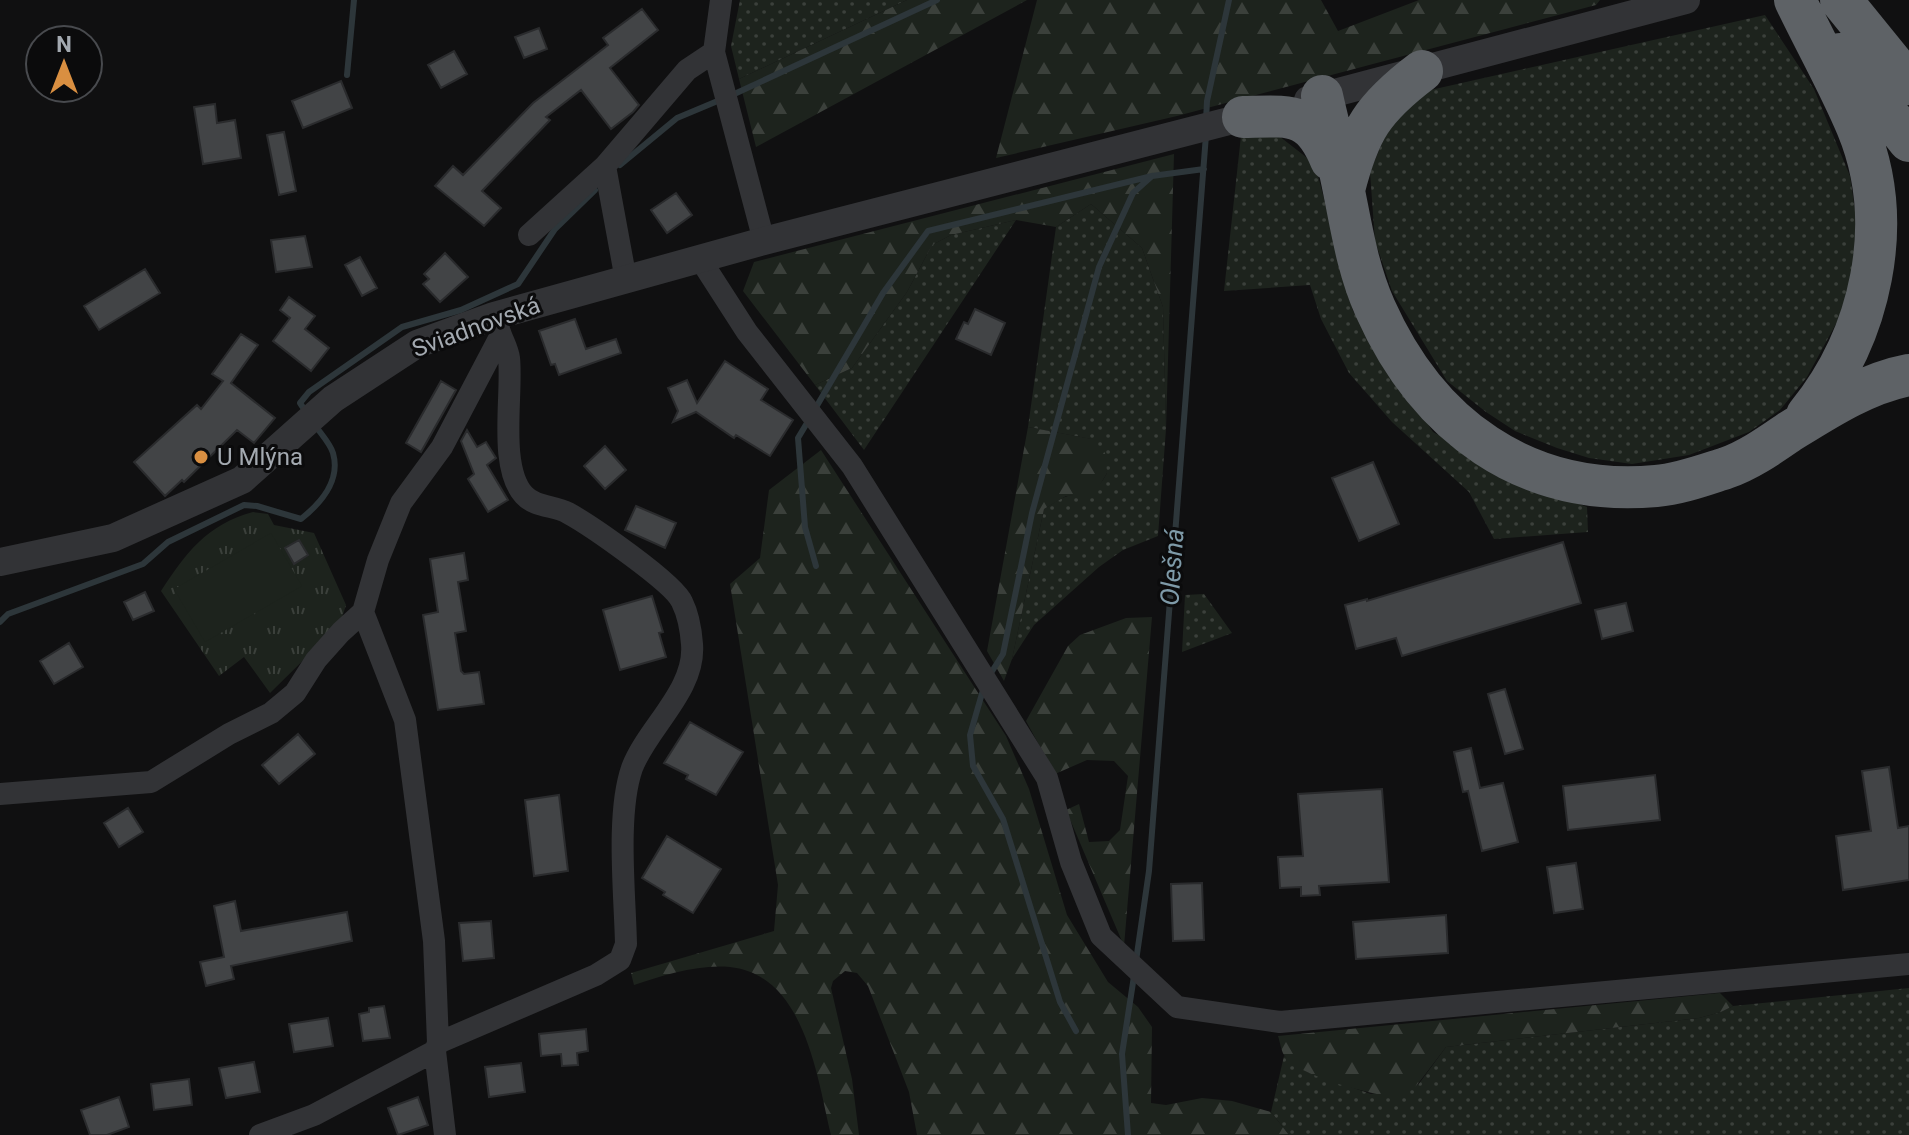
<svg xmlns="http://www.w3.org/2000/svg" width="1909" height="1135" font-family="Roboto,sans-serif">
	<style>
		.grass { fill: url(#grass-dots) }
		.forest { fill: url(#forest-firs) }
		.park { fill: url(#park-tufts) }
		.pitch { fill: #1d231d }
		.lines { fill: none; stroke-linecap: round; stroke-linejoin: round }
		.stream { stroke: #2d363a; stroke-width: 6 }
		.building { fill: #424446; stroke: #2a2b2d; stroke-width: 2 }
		.minor { stroke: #323336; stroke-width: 22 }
		.tertiary { stroke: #323336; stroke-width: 28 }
		.motorway { stroke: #5e6266; stroke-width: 42 }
		.poi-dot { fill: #d98f41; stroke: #0b0b0c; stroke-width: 3 }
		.labels { text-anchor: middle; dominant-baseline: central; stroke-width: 6; stroke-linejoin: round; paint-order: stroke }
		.street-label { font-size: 24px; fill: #a3a9b0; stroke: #0b0b0c }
		.poi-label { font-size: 24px; fill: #a3a9b0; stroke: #0b0b0c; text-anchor: start }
		.water-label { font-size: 26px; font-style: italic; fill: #7e9aa8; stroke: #0b0b0c }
	</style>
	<defs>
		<pattern id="grass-dots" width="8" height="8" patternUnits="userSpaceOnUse" patternTransform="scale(2)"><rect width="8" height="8" fill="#1d231d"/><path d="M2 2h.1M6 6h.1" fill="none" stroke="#3b403b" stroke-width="1.8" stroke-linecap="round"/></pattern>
		<pattern id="forest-firs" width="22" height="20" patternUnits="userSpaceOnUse" patternTransform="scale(2)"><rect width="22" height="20" fill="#1d231d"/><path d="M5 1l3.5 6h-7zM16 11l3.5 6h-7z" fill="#3b403b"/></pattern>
		<pattern id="park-tufts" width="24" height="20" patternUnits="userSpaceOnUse" patternTransform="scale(2)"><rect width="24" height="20" fill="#1d231d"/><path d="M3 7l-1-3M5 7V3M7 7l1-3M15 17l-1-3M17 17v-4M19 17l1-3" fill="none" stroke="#3b403b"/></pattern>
	</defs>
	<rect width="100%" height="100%" fill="#101011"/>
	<path class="grass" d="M740,0h167l-168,79 -8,-33z
		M1765,15l49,74 36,87 6,41 2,42 -20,61 -31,57 -27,33 -31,22 -60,23 -57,9 -43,-6 -32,-10 -42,-17 -29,-19 -39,-31 -55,-90 -17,-50 -5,-69 23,-56 33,-25z
		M1241,136h38l36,28 38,147 80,121 94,51 60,24 1,25 -94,7 -25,-47 -77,-70 -43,-49 -28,-54 -11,-34 -86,6z
		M1091,204l51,44 21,59 3,122 -8,107 -35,14 -24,17 -65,58 -22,34 32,-150c7,-4 16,-11 24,-13 23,-5 26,0 39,-23l-16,-34 -63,-12 28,-200z
		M1016,220l-152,230 -49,-65 37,-17 55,-76 25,-47 19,-10z
		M1204,594l28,39 -50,19 3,-57z
		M1909,988v147h-620l-18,-23 13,-56 23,16 64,22 47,-9 28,-38 253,-29 22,-6 12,-6z"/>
	<path class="forest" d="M907,0h120l-271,147 -17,-68z
		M1037,0h284l17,31 81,-31h181l-4,5 -419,111 -181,42z
		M1174,154l-8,275 -3,-122 -21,-59 -51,-44 -35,23 -40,-7 -65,15 -19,10 -25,47 -55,76 -37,17 -72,-94 11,-29z
		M1028,427l64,12 13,14 2,20 -9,15 -12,7 -20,1 -22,13 -32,150 -8,22 -17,-30z
		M821,450l185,286 23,53 38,126 41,67 30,25 14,20 -1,76 15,2 36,-7 30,3 39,11 18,23h-372l-8,-43 -41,-106 -11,-13 -12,-2 -12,10 -2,7 21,91 7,56h-28c-14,-58 -26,-160 -101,-168 -31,-3 -67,8 -96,18l-3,-12 143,-42 4,-46 -48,-301 30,-26 9,-68z
		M1152,617l-28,329 -58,-136 13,-6 10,38 20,-1 11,-11 8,-54 -14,-15 -27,-1 -32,14 -29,-53 42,-75 12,-11 46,-17z
		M1720,993l13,13 -12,6 -22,6 -253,29 -29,38 -19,13c-26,-4 -100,-21 -114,-43 -3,-5 -4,-13 -6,-19z"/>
	<path class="park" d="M253,512l15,2 6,11 40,8 32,72 -6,19 -70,69 -26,-36 -25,19 -58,-85c25,-38 45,-66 92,-79z"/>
	<path class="pitch" d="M271,533l31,53 -97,56 -31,-53z"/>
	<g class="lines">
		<path class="stream" d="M347,75l7,-75
			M730,96l207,-96
			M1206,120l1,-19 22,-101
			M620,165l57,-47 43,-18
			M815,409l68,-116 45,-62 224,-55 52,-7
			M306,412l-6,-9 9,-11 93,-65 59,-17 57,-26 37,-55 40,-39
			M810,418l-12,20 7,89 11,39
			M0,622l8,-8 135,-50 25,-22 76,-37 13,1 44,13c20,-16 40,-38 32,-66 -3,-10 -13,-20 -18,-28
			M989,676l14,-22 29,-141 67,-246 34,-74 19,-17
			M983,690l-13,45 3,31 30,53 57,183 16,29
			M1136,961l13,-90 57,-736
			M1128,1135l-6,-81 12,-78"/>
	</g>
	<path class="building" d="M642,9l16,21 -48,38 29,37 -6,7 -22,17 -30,-39 -35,27 4,3 -68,71 19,17 -17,18 -49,-40 18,-20 10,9 70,-72 75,-58 -5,-7z
		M539,28l8,21 -23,9 -9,-21z
		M454,51l13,23 -26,14 -13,-23z
		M341,81l11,27 -49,20 -11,-27z
		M215,104l2,19 18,-3 6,38 -38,6 -9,-57z
		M284,132l12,59 -17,4 -12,-60z
		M676,193l16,22 -25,18 -16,-23z
		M305,236l7,31 -36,5 -5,-32z
		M445,253l23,24 -28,25 -17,-18 6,-5 -5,-5z
		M360,257l17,31 -15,8 -17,-31z
		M145,269l15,24 -61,37 -15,-24z
		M289,297l26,19 -10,13 24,19 -18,23 -38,-30 17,-23 -10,-8z
		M975,309l30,14 -14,32 -35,-16 8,-17 4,2z
		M575,319l11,30 30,-10 5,14 -62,22 -4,-11 -4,1 -12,-34z
		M241,334l17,11 -27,38 44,35 -21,25 -17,-13 -53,52 -2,-2 -17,16 -31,-34 63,-57 4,4 22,-28 -11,-7z
		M725,361l43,28 -7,11 32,20 -23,36 -34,-21 -2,3 -38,-26 -23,10 5,-11 -10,-23 19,-8 10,23z
		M441,381l15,9 -35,62 -15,-9z
		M467,430l10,17 9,-5 10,16 -9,7 21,35 -20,12 -20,-33 6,-5 -13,-33z
		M605,446l21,24 -21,19 -21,-23z
		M1373,462l26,62 -40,17 -27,-63z
		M636,506l40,17 -11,25 -40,-18z
		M299,540l9,15 -14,9 -9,-16z
		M1563,542l18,61 -179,53 -6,-18 -40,11 -11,-44 22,-6v2z
		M464,553l4,27 -10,2 8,49 -11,2 6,38 3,3 15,-2 5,32 -46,6 -15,-95 15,-3 -8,-53z
		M145,592l9,19 -21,9 -9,-18z
		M652,596l11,36 -4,1 7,24 -46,13 -17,-60z
		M1626,603l7,28 -31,8 -7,-29z
		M69,643l14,24 -29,17 -14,-23z
		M1505,689l18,60 -18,5 -17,-60z
		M690,722l53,30 -27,43 -30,-16 2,-4 -24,-12z
		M298,734l17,20 -36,30 -17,-19z
		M1471,748l9,40 23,-5 15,59 -36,9 -14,-60 -5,1 -9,-40z
		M1889,767l9,61 11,-2v54l-66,10 -7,-54 35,-5 -9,-60z
		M1655,775l5,45 -92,10 -5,-44z
		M1382,789l7,93 -70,4 1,9 -19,1v-9l-21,1 -2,-31 25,-1 -5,-62z
		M559,795l9,76 -34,5 -9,-76z
		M128,808l15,24 -24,15 -15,-24z
		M667,836l54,33 -28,44 -30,-18 2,-3 -23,-14z
		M1576,863l7,46 -29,4 -7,-46z
		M1202,883l2,57 -31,1 -2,-57z
		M235,901l6,30 106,-19 5,29 -121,25 3,13 -28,7 -6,-24 24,-5 -10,-51z
		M1446,915l2,38 -92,6 -3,-37z
		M491,921l3,37 -31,3 -4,-38z
		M384,1006l6,32 -27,3 -4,-27 10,-2v-4z
		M328,1018l5,28 -39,6 -5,-28z
		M586,1029l2,22 -11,2 1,12 -16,1 -1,-12 -20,2 -2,-22z
		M254,1062l6,30 -34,6 -7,-30z
		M521,1063l4,29 -36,5 -4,-30z
		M189,1079l3,26 -38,5 -3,-26z
		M119,1097l10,30 -22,8h-17l-9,-25z
		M418,1097l10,28 -30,10 -10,-27z"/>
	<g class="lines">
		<path class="minor" d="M721,0l-7,52 50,189
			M529,235l76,-69
			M700,259l47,73 105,134 195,312 24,84 30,74 76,71 103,15 629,-58
			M626,280l-21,-114 82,-96 27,-18
			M0,794l151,-12 78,-48 42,-21 24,-20 21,-33 25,-28 22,-20
			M438,1043l158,-68 24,-15 6,-16c-1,-49 -10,-130 6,-176 15,-40 64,-78 60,-124 -1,-13 -4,-30 -10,-42 -8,-19 -92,-77 -114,-89 -14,-8 -32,-5 -44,-18 -26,-28 -11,-102 -15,-137 -1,-8 -5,-15 -8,-23
			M435,1051l10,84
			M260,1135l54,-20 121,-64 3,-8 -4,-102 -29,-221 -42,-108 15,-52 23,-57 41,-56 59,-112 -7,-19"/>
		<path class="tertiary" d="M1308,100l378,-100
			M0,562l113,-24 129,-58 91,-81 84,-55 77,-28 270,-75 496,-128"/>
		<path class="motorway" d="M1795,0c20,42 44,84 62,127 40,96 14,209 -50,288
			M1841,0l68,84
			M1840,54l69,87
			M1322,96c7,32 16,63 22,95 8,40 14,79 31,117 52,117 150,190 281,178 24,-2 48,-11 70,-18 23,-8 44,-23 63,-36 37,-23 77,-49 120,-57
			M1243,117c47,-1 68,-6 88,43
			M1344,190c15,-60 29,-82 78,-119"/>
	</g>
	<circle class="poi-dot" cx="201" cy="457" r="8"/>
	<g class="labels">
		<g class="street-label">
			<text transform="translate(476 327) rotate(-20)">Sviadnovská</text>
		</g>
		<g class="poi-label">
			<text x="217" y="457">U Mlýna</text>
		</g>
		<g class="water-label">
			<text transform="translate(1172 567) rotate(-86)">Olešná</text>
		</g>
	</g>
	<g transform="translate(64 64)"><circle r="38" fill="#0b0b0c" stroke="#484a4e" stroke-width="2"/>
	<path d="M0-6L14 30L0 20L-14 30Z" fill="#d98f41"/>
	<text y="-12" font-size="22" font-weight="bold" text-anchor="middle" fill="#a3a9b0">N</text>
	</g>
</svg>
